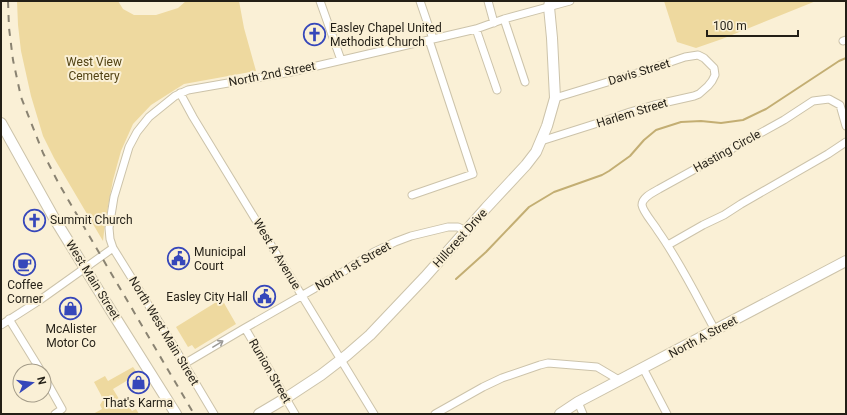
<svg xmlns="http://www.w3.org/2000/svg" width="847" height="415" font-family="Roboto,sans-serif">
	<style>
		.green { fill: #eed99f }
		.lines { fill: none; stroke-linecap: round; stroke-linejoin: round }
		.stream { stroke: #c3ae73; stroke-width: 2 }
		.street-casing { stroke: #ccc3aa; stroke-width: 9 }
		.secondary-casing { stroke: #ccc3aa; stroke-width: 12 }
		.street { stroke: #fff; stroke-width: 7 }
		.secondary { stroke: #fff; stroke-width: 10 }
		.rail { stroke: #8a8372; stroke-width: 2; stroke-dasharray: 7 7; stroke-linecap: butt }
		.oneway { stroke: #9c9a96 }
		.labels { text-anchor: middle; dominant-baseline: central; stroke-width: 4; stroke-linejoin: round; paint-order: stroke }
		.poi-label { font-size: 12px; fill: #231f16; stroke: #faf0d6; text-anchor: start }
		.park-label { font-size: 12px; fill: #524314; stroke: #faf0d6 }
		.street-label { font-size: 12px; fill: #231f16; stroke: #faf0d6 }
	</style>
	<rect width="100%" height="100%" fill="#faf0d6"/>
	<path class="green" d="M17,1h101l5,8 11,6h22l22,-7 8,-7h53l5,27 12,43 -72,13 -33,21 -18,19 -12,27 -8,29 -8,43 -2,18 -49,-83 -11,-22 -12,-40 -10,-45 -3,-26z
		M664,1h152l-94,38 -26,9 -19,-6z
		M218,301l2,4 4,-2 12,21 -41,25 -3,-4 -4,2 -12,-20z
		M133,367l5,7 -25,15 12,20 4,-2 3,4 4,-2 3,5h-46l9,-5 -2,-4 3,-5 -2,-5 -7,-13 11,-6 3,5z"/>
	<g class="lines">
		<path class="stream" d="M456,279l30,-27 43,-45 25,-15 48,-17 7,-4 21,-15 14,-16 12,-10 25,-8 20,-1 20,2 22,-3 23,-11 73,-48 7,-3"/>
		<defs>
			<path id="street" d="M320,1l21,59
				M420,1l13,38
				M488,1l6,22
				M504,19l21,63
				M476,29l21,61
				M843,41l3,-1
				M180,93l13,24 181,297
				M541,141l60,-19 29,-10 24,-7 40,-9 5,-2 9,-8 4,-5 3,-6 -1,-7 -10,-10 -6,-3 -13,2 -38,13 -92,28
				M412,195l61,-21 -44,-134
				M668,245l35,-20 21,-10 17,-11 87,-50 18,-12
				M9,319l32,52
				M1,325l39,-25 73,-52
				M245,328l50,86
				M715,330c-18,-33 -35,-68 -57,-99 -4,-7 -15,-19 -16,-26 0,-8 12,-13 17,-16l125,-69 29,-19 16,-2 11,6 6,21
				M184,364l61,-36 93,-53 36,-23 21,-10 16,-6 37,-9h10l8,4
				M643,368l24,46
				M44,377l18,32 -7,5
				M578,402l5,12
				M214,414l-50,-84 -51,-82 -3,-9 -1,-11 5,-31 15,-50 8,-15 12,-15 26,-21 13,-6 103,-18 142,-33 43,-10 28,-10 66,-18
				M435,414l48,-27 19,-9 38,-13 8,-2 49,4 22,13"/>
			<path id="secondary" d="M1,123l53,95 56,91 66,105
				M259,414l27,-16 35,-23 26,-20 23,-20 55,-58 61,-69 40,-43 10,-13 11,-26 8,-28 -3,-60 -3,-31 1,-6
				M560,414l18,-12 268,-141"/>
		</defs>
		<use href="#street" class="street-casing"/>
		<use href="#secondary" class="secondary-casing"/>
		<use href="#street" class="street"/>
		<use href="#secondary" class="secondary"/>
		<path class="rail" d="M8,1l1,27 4,32 8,37 22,56 16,31 42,72 93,158"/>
	</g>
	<defs><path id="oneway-shaft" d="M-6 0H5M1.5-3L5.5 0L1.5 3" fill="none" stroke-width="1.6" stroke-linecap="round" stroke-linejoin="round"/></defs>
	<use class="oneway" href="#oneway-shaft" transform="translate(218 344) rotate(-31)"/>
	<defs>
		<symbol id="church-ring" viewBox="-11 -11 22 22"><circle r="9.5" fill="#faf0d6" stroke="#3647ba" stroke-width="1.5"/><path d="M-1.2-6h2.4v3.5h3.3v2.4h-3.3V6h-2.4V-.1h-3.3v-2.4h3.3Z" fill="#3647ba"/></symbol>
		<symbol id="civic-ring" viewBox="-11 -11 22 22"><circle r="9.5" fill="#faf0d6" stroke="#3647ba" stroke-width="1.5"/><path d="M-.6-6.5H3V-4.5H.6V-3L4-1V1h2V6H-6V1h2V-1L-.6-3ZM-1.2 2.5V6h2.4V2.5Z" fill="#3647ba"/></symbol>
		<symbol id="cafe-ring" viewBox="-11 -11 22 22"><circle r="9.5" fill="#faf0d6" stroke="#3647ba" stroke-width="1.5"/><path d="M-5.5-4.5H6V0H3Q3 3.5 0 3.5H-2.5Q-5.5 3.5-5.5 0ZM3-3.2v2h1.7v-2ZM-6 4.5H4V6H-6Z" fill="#3647ba"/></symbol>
		<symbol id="shop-ring" viewBox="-11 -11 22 22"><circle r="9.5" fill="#faf0d6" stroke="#3647ba" stroke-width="1.5"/><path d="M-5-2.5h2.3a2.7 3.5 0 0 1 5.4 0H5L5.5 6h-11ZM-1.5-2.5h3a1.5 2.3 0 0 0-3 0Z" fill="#3647ba"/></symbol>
	</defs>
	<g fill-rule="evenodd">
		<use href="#church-ring" x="302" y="22" width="25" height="25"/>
		<use href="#church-ring" x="22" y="208" width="25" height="25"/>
		<use href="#civic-ring" x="166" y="246" width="25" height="25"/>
		<use href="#cafe-ring" x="12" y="252" width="25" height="25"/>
		<use href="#civic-ring" x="252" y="284" width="25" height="25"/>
		<use href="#shop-ring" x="58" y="296" width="25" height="25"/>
		<use href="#shop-ring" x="126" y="370" width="25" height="25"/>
	</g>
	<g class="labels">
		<g class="poi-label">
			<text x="330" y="28">Easley Chapel United<tspan x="330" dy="14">Methodist Church</tspan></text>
			<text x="50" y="220">Summit Church</text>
			<text x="194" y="252">Municipal<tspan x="194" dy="14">Court</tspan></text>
			<text x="25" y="285" text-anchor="middle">Coffee<tspan x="25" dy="14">Corner</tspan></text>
			<text x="248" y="297" text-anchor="end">Easley City Hall</text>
			<text x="71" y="329" text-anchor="middle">McAlister<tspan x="71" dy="14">Motor Co</tspan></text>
			<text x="138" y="403" text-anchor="middle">That's Karma</text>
		</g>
		<g class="park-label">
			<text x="94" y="62">West View<tspan x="94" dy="14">Cemetery</tspan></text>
		</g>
		<g class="street-label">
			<text transform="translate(639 72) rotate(-17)">Davis Street</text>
			<text transform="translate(272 74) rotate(-11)">North 2nd Street</text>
			<text transform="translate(632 113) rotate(-17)">Harlem Street</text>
			<text transform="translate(727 151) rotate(-29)">Hasting Circle</text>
			<text transform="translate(460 238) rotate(-48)">Hillcrest Drive</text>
			<text transform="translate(277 254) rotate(59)">West A Avenue</text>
			<text transform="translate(353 266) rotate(-30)">North 1st Street</text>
			<text transform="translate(93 280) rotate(58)">West Main Street</text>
			<text transform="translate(164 331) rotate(59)">North West Main Street</text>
			<text transform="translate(703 337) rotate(-28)">North A Street</text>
			<text transform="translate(270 371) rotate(60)">Runion Street</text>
		</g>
	</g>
	<rect width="847" height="415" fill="none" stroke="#231f16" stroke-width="4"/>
	<g transform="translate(32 383) rotate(76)"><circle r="19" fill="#faf0d6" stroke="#a49c89"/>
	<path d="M0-3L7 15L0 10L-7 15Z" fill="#3647ba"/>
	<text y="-6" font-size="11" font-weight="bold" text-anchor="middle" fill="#231f16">N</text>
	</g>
	<path d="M707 30v6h91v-6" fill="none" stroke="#231f16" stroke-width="2"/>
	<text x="713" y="30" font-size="12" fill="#231f16" stroke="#faf0d6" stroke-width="3" paint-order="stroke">100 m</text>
</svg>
